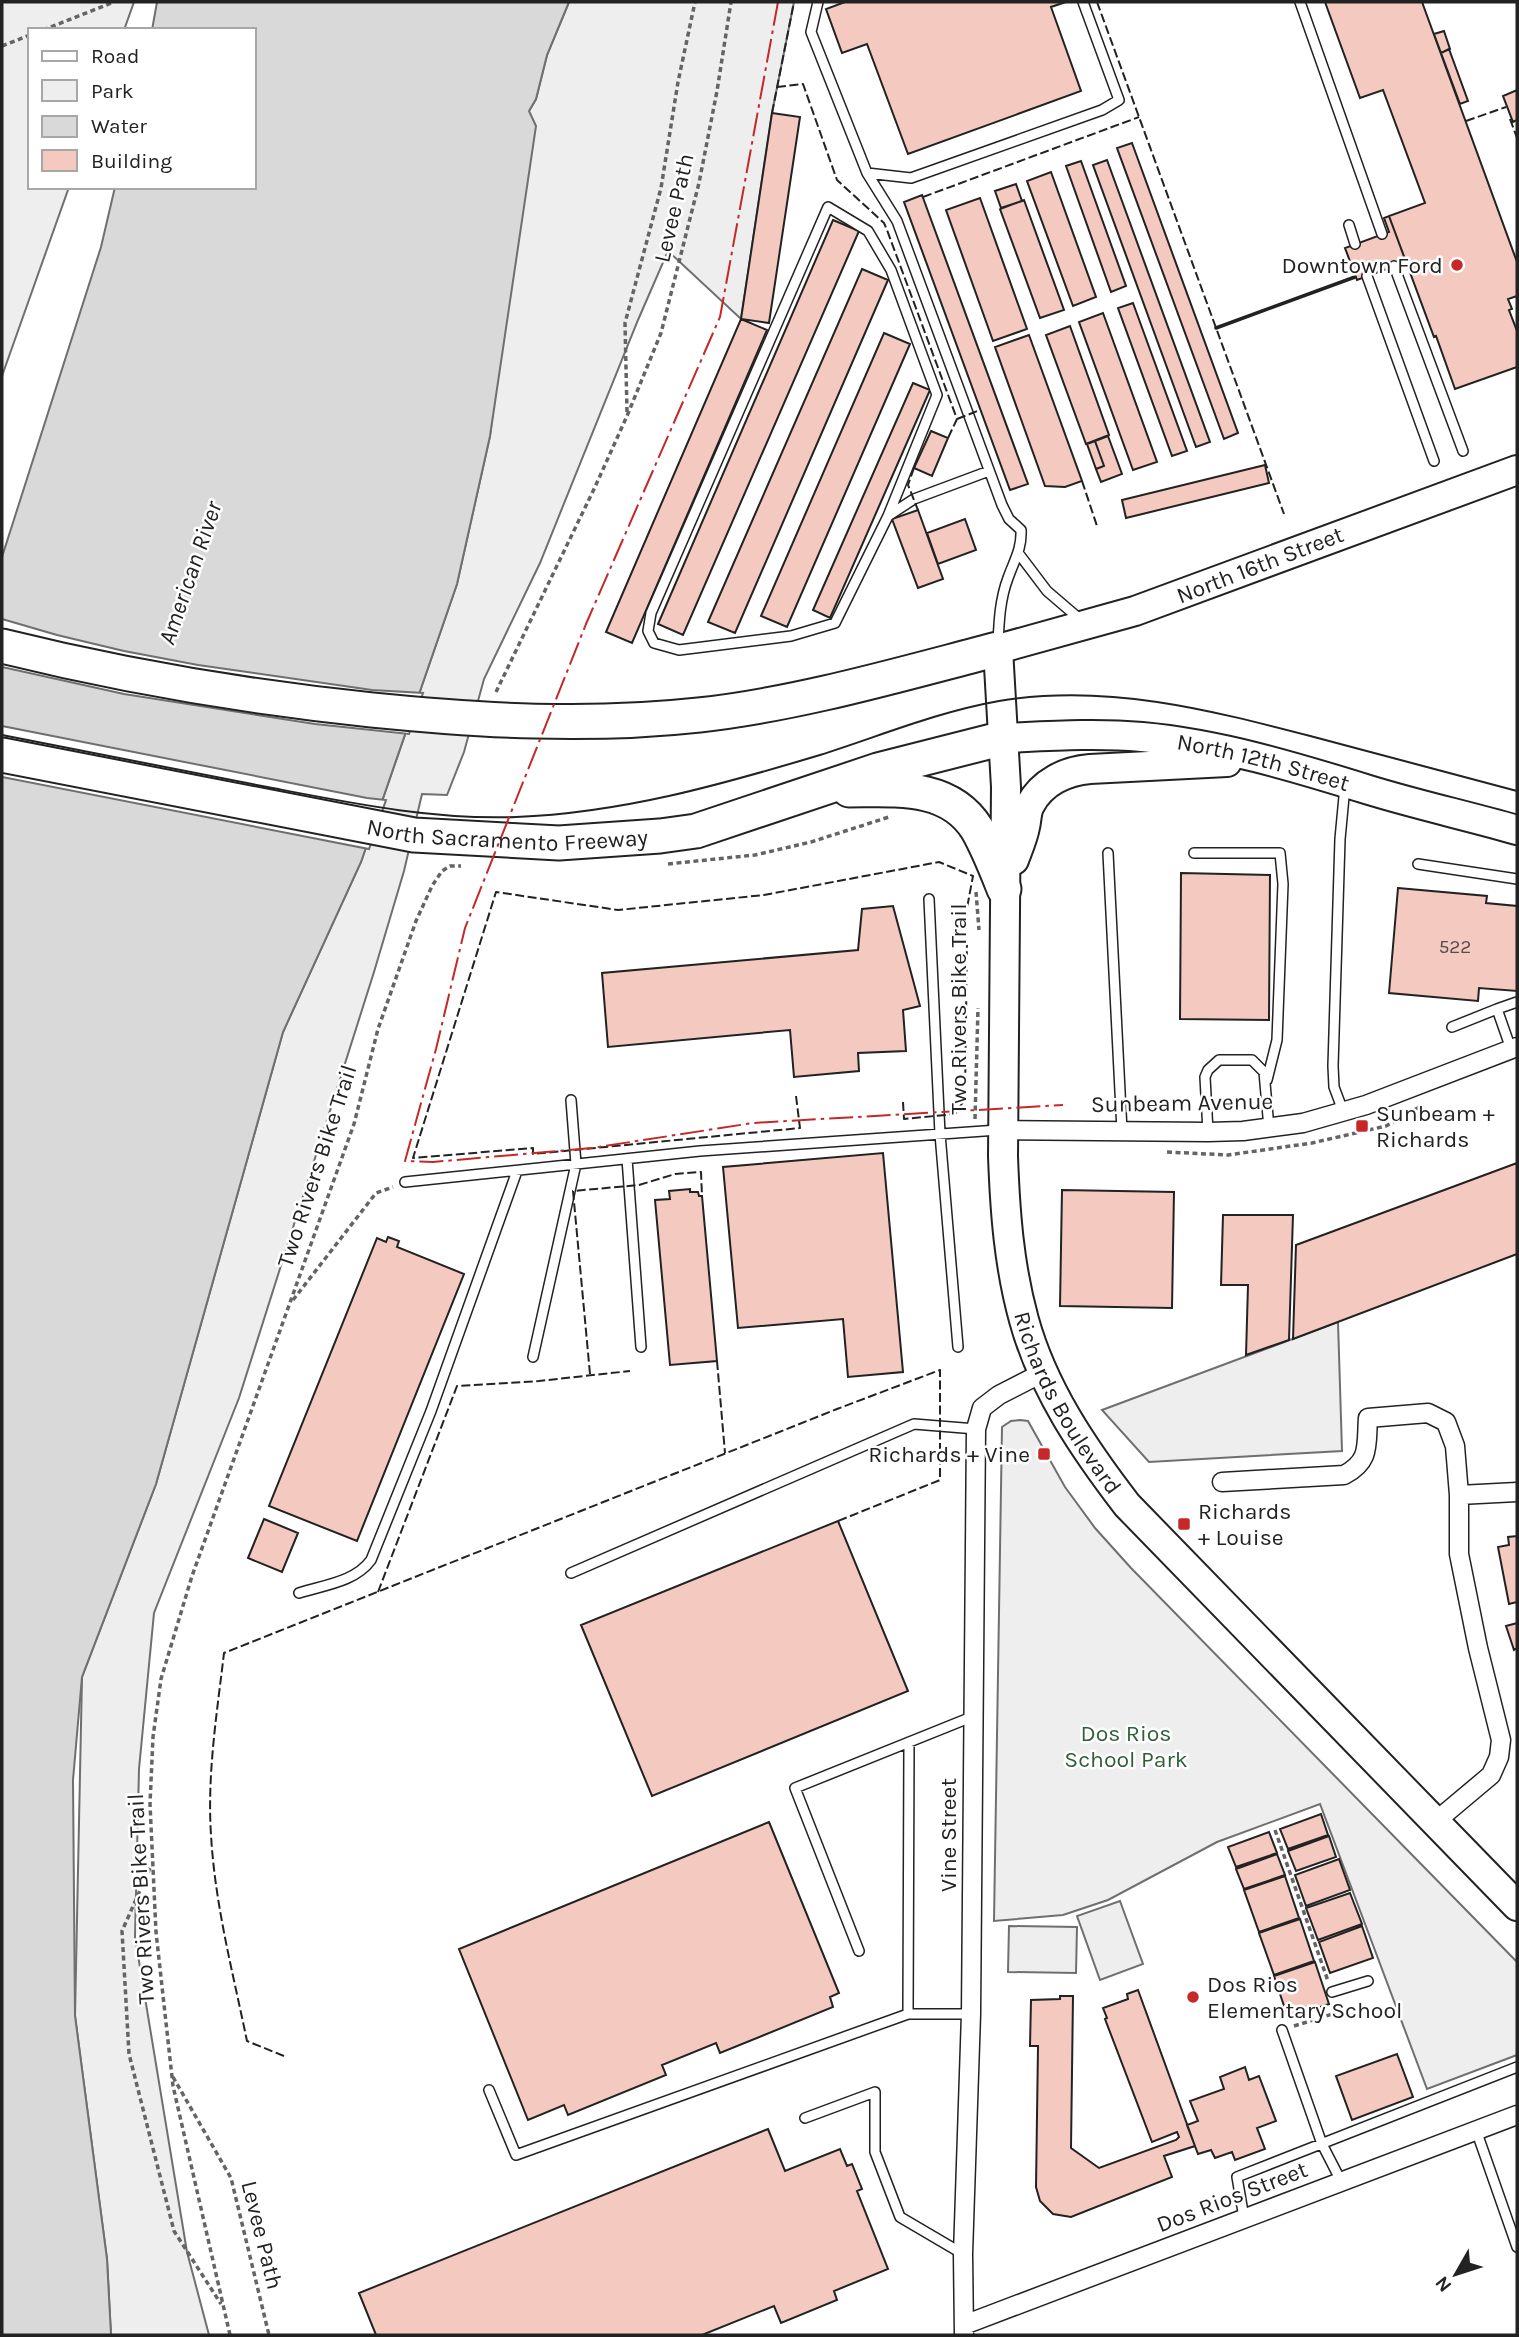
<svg xmlns="http://www.w3.org/2000/svg" width="1519" height="2337" font-family="Karla,sans-serif">
	<style>
		.green { fill: #eee; stroke: #6f6f6f; stroke-width: 2 }
		.water { fill: #d9d9d9; stroke: #6f6f6f; stroke-width: 2 }
		.pier { fill: #fff; stroke: #6f6f6f; stroke-width: 2 }
		.building { fill: #f3c9c0; stroke: #222; stroke-width: 2 }
		.lines { fill: none; stroke-linecap: round; stroke-linejoin: round }
		.service-casing { stroke: #222; stroke-width: 12 }
		.minor-casing { stroke: #222; stroke-width: 21 }
		.primary-casing { stroke: #222; stroke-width: 32 }
		.motorway-casing { stroke: #222; stroke-width: 37 }
		.path { stroke: #646464; stroke-width: 3.5; stroke-dasharray: 5 3.5; stroke-linecap: butt }
		.service { stroke: #fff; stroke-width: 9 }
		.minor { stroke: #fff; stroke-width: 18 }
		.primary { stroke: #fff; stroke-width: 28 }
		.motorway { stroke: #fff; stroke-width: 33 }
		.tram { stroke: #222; stroke-width: 2 }
		.fence { stroke: #222; stroke-width: 2; stroke-dasharray: 9 3.5; stroke-linecap: butt }
		.wall { stroke: #222; stroke-width: 3.5 }
		.power { stroke: #c62828; stroke-width: 2; stroke-dasharray: 24 5 3.5 5; stroke-linecap: butt }
		.poi-dot { fill: #c62828; stroke: #fff; stroke-width: 2.5 }
		.labels { text-anchor: middle; dominant-baseline: central; stroke-width: 5; stroke-linejoin: round; paint-order: stroke }
		.number-label { font-size: 19px; fill: #564c4a }
		.street-label { font-size: 23px; fill: #222; stroke: #fff }
		.poi-label { font-size: 23px; fill: #222; stroke: #fff; text-anchor: start }
		.park-label { font-size: 23px; fill: #2f5e38; stroke: #fff }
		.water-label { font-size: 24px; font-style: italic; fill: #222; stroke: #fff }
	</style>
	<rect width="100%" height="100%" fill="#fff"/>
	<path class="green" d="M2,2h132l-10,28h-94v157h39l-67,189z
		M569,2h225l-22,111 -31,206 -73,-68 -30,69 -98,243 -56,116 -20,73 -17,43 -25,-1 -18,77 -30,101 -135,426 -85,215 -15,156 -4,168 52,315 22,83h-98l-4,-76 -32,-243 7,-339 74,-193 127,-452 78,-170 96,-278 33,-148 39,-325 7,-12 11,-44z
		M1338,1322l4,129 -193,11 -47,-52z
		M1020,1420l8,1 37,66 30,41 36,40 386,394v93l-90,34 -107,-285 -103,38 -109,58 -45,15 -69,6 8,-494 9,-6z
		M1120,1901l23,63 -43,16 -23,-64z
		M1009,1926l68,1 -1,46 -68,-1z"/>
	<path class="water" d="M157,2h412l-22,53 -11,44 -7,12 7,15 -46,310 -33,148 -96,278 -78,170 -127,452 -74,193 -9,103 2,236 32,243 4,76h-109v-1778l99,-310 14,-60h139v-157h-102z"/>
	<path class="pier" d="M2,619l55,16 67,16 74,14 174,25 51,3 -14,41 -94,-10 -191,-30 -122,-27z
		M2,726l365,72 19,2 -17,49 -367,-72z"/>
	<path class="building" d="M845,2h221l-15,5 30,84 -173,63 -41,-110 -25,9 -16,-44z
		M1325,2h97l95,260v34l-9,3 4,10 -3,1 8,21v36l-62,22 -19,-53 -2,1 -45,-121 36,-13 -42,-113 -23,8z
		M1444,31l6,18 -9,4 -7,-19z
		M1449,49l19,52 -8,3 -19,-51z
		M1517,90v30l-4,2 -10,-26z
		M772,113l28,4 -31,206 -28,-4z
		M1132,143l106,290 -14,6 -107,-291z
		M1107,160l103,282 -14,5 -103,-282z
		M1081,161l45,125 -15,6 -45,-126z
		M1051,172l45,125 -23,9 -46,-125z
		M1016,184l6,17 -21,7 -6,-17z
		M922,195l106,289 -18,6 -106,-288z
		M980,198l47,131 -34,12 -47,-131z
		M1024,200l40,110 -24,8 -40,-109z
		M1389,216l17,46 -49,18 -12,-32 44,-16 -5,-14z
		M833,220l26,11 -176,404 -25,-11z
		M862,269l26,11 -153,353 -27,-11z
		M1133,303l54,148 -15,5 -54,-148z
		M1103,313l54,149 -24,8 -54,-148z
		M741,319l26,11 -135,313 -26,-11z
		M1070,326l39,109 -23,9 -40,-109z
		M884,333l26,11 -123,283 -26,-11z
		M1029,335l53,146 -17,6 -20,-1 -50,-139z
		M913,383l17,7 -100,228 -17,-8z
		M931,431l17,7 -16,38 -18,-8z
		M1108,436l14,38 -21,8 -5,-13 8,-3 -9,-25z
		M1095,441l9,25 -8,3 -9,-25z
		M1265,465l4,18 -143,35 -4,-18z
		M918,510l25,69 -25,9 -26,-69z
		M965,519l11,31 -38,14 -11,-31z
		M1181,873l89,2 -1,145 -89,-1z
		M1398,888l89,8 -1,7 31,3v85l-38,-3 -1,13 -89,-8z
		M893,906l27,100 -17,4 3,41 -48,2 1,18 -65,6 -4,-47 -182,17 -6,-74 256,-23 4,-41z
		M883,1153l20,219 -55,5 -5,-58 -105,9 -15,-161z
		M1517,1163v91l-224,85 3,-94z
		M690,1189v3h8l1,4h3l15,165 -47,4 -15,-165 15,-1 -1,-8z
		M1062,1190l112,2 -2,116 -112,-2z
		M1223,1215h70l-4,125 -43,15 2,-70h-27z
		M388,1237l11,4 -2,6 67,27 -107,267 -88,-35 108,-268 9,4z
		M264,1519l34,14 -16,39 -34,-14z
		M838,1521l70,170 -256,105 -71,-171z
		M1517,1536v66l-8,2 -11,-57 11,-2 -1,-8z
		M1517,1623v25l-3,2 -8,-24z
		M1321,1814l7,21 -40,14 -8,-20z
		M769,1822l70,171 -9,4 3,10 -113,46 -4,-10 -54,22 4,10 -98,40 -4,-10 -36,15 -69,-171z
		M1269,1832l8,21 -41,14 -8,-20z
		M1329,1836l7,21 -40,14 -8,-20z
		M1277,1854l8,21 -41,14 -8,-20z
		M1339,1859l11,31 -44,16 -11,-31z
		M1285,1876l14,42 -40,14 -15,-42z
		M1350,1893l12,31 -44,16 -12,-32z
		M1300,1919l14,42 -40,14 -15,-42z
		M1362,1926l11,32 -43,15 -11,-31z
		M1315,1962l14,42 -41,14 -14,-42z
		M1138,1990l57,156 -31,10 8,21 -101,40 -18,-3 -13,-13 -4,-14 2,-141h-8l1,-46 29,-1v-3h13l-2,152 28,20 77,-28 3,-3 -2,-5 -25,10 -47,-123 2,-1 -4,-10 25,-9 -1,-5z
		M1397,2054l16,43 -61,23 -16,-44z
		M1245,2067l4,13 10,-4 17,45 -19,7 8,21 -30,11 -3,-8 -17,6 -4,-8 -13,4 -11,-29 11,-4 -8,-20 34,-12 -4,-12z
		M768,2129l17,42 55,-22 7,17 5,-2 10,25 -5,2 31,78 -54,22 3,9 -56,23 -7,-17 -72,29h-326l-17,-42z"/>
	<g class="lines">
		<defs>
			<path id="service" d="M818,2l-7,30 56,141 30,48 105,284 7,14 12,11c1,19 -7,31 -13,48 -8,21 -9,43 -10,65
				M1300,2l82,232
				M867,173l44,5 191,-68 17,-10 -36,-98
				M1349,225l6,19
				M1394,266l69,185
				M1367,276l67,185
				M888,516l49,-121 -46,-125 -23,-39 -40,-24 -177,406 -3,18 6,12 25,7 112,-14 44,-13 53,-107 26,-17 75,-28
				M1019,554l28,37 35,30
				M1108,853l14,278
				M1194,853h86l3,31 -6,156 -10,40
				M1418,864l99,15
				M929,899l11,235 18,213
				M1497,1009l20,-7
				M1452,1027l45,-18 14,40
				M1343,1111l-9,-24 -1,-21 7,-227 5,-53
				M1208,1132l-3,-55 3,-7 11,-10h33l12,12 5,56
				M627,1159l14,188
				M405,1182l295,-31 298,-21
				M533,1357l43,-193 -5,-64
				M571,1573l343,-149 62,5
				M299,1593c25,-8 56,-11 72,-33l60,-149 86,-240
				M859,1951l-64,-163 179,-72
				M1332,1992l36,-11
				M908,2014h63
				M1282,2030l40,114 19,37
				M489,2090l27,65 392,-141 1,-272
				M805,2118l70,-26v60l25,65 63,37
				M1476,2130l41,117
				M1244,2218l-7,-41 280,-110"/>
			<path id="minor" d="M1003,1130l205,2 35,-1 60,-8 63,-18 151,-58
				M1222,1482l122,-7c27,-14 22,-30 24,-57l60,-5 18,9 9,24 4,49v59l19,94 23,92 -2,17 -8,18 -56,47
				M1459,1495l58,-3
				M964,2325l553,-210
				M964,2335l-1,-81 8,-240 5,-585 6,-21 17,-13 45,-23"/>
			<g id="primary">
				<path id="s1" d="M1517,470l-382,141 -137,38 8,138 -3,369c2,56 6,110 21,164 19,69 60,129 103,185l390,401"/>
				<path id="s2" d="M1004,738c46,-2 92,-5 138,-1 77,7 153,30 227,53 49,15 99,26 148,40"/>
				<path d="M1014,860c4,-11 9,-22 11,-33 2,-7 1,-15 5,-22 12,-23 36,-34 60,-36l137,-7"/>
			</g>
			<g id="motorway">
				<path d="M2,646c121,30 245,51 370,64 109,11 218,17 327,5 100,-11 202,-41 299,-66"/>
				<path id="s3" d="M2,755l412,80 145,8 101,-7 36,-5 182,-61 126,-32"/>
				<path d="M849,790c46,0 100,-6 128,39 11,19 19,40 27,60"/>
			</g>
		</defs>
		<use href="#service" class="service-casing"/>
		<use href="#minor" class="minor-casing"/>
		<use href="#primary" class="primary-casing"/>
		<use href="#motorway" class="motorway-casing"/>
		<path class="path" d="M43,30l71,-28
			M2,46l28,-11
			M627,412l-2,-89 36,-135 17,-106 17,-80
			M496,692l99,-205 32,-71 34,-83 38,-150 18,-92 14,-89
			M668,864l87,-9 56,-13 78,-25
			M976,892l3,38
			M975,1119l3,-111
			M1167,1152l61,3 84,-12 74,-17 37,-21
			M293,1300l83,-107 17,-6
			M1275,1830l53,151
			M150,1868l-28,63 7,123 45,177 47,73
			M1294,2026l45,-14 -3,-7
			M173,2077l58,101 38,157
			M230,2335l-57,-249 -17,-154 -6,-128 3,-67 8,-58 31,-103 162,-452 24,-95 38,-108 16,-35 10,-15 8,-5h11"/>
		<use href="#service" class="service"/>
		<use href="#minor" class="minor"/>
		<use href="#primary" class="primary"/>
		<use href="#motorway" class="motorway"/>
		<path class="tram" d="M2,735c86,17 173,34 260,51 84,16 168,34 254,31 105,-4 204,-32 304,-62 60,-19 117,-43 179,-54 108,-18 211,9 315,36 68,18 135,36 203,54"/>
		<path class="fence" d="M1097,2l187,512
			M777,87l26,-3 34,96 47,43 3,7 70,189 -9,19
			M772,113l22,-111
			M1510,119l7,19
			M1466,121l40,-14
			M923,197l216,-80
			M957,419l23,-9
			M914,468l-6,17 10,25
			M1082,481l15,45
			M796,1096l4,32 -267,26v-6l-120,10 83,-266 122,18 146,-15 175,-33 34,14 -6,32
			M903,1102l1,17 51,-5 10,-15 2,-159
			M717,1361l8,92
			M590,1374l-17,-183 66,-6 36,-11 26,-2 1,24
			M378,1592l79,-206 82,-5 91,-10
			M284,2056l-37,-15c-14,-68 -32,-136 -36,-206 -4,-61 6,-122 13,-182l613,-244 103,-39v110l-102,41"/>
		<path class="wall" d="M1216,328l139,-51"/>
		<path class="power" d="M778,2l-58,315 -134,307 -121,304 -29,121 -31,112 28,1 159,-14 161,-25 310,-18"/>
	</g>
	<g class="poi-dot">
		<circle cx="1457" cy="265" r="7"/>
		<rect x="1355" y="1119" width="14" height="14" rx="3.5"/>
		<rect x="1037" y="1447" width="14" height="14" rx="3.5"/>
		<rect x="1177" y="1517" width="14" height="14" rx="3.5"/>
		<circle cx="1193" cy="1997" r="7"/>
	</g>
	<g class="labels">
		<g class="number-label">
			<text x="1455" y="947">522</text>
		</g>
		<g class="street-label">
			<text transform="translate(674 208) rotate(-77)">Levee Path</text>
			<text transform="translate(1260 565) rotate(-21)">North 16th Street</text>
			<text stroke="none"><textPath href="#s2" startOffset="262">North 12th Street</textPath></text>
			<text stroke="none"><textPath href="#s3" startOffset="513">North Sacramento Freeway</textPath></text>
			<text transform="translate(958 1009) rotate(-90)">Two Rivers Bike Trail</text>
			<text transform="translate(1182 1103) rotate(-1)">Sunbeam Avenue</text>
			<text transform="translate(317 1166) rotate(-72)">Two Rivers Bike Trail</text>
			<text stroke="none"><textPath href="#s1" startOffset="1316">Richards Boulevard</textPath></text>
			<text transform="translate(948 1835) rotate(-90)">Vine Street</text>
			<text transform="translate(141 1899) rotate(-93)">Two Rivers Bike Trail</text>
			<text transform="translate(1232 2197) rotate(-21)">Dos Rios Street</text>
			<text transform="translate(262 2235) rotate(76)">Levee Path</text>
		</g>
		<g class="poi-label">
			<text x="1443" y="265" text-anchor="end">Downtown Ford</text>
			<text x="1376" y="1113">Sunbeam +<tspan x="1376" dy="26">Richards</tspan></text>
			<text x="1030" y="1454" text-anchor="end">Richards + Vine</text>
			<text x="1198" y="1511">Richards<tspan x="1198" dy="26">+ Louise</tspan></text>
			<text x="1207" y="1984">Dos Rios<tspan x="1207" dy="26">Elementary School</tspan></text>
		</g>
		<g class="park-label">
			<text x="1126" y="1733">Dos Rios<tspan x="1126" dy="26">School Park</tspan></text>
		</g>
		<g class="water-label">
			<text transform="translate(190 573) rotate(-71)">American River</text>
		</g>
	</g>
	<rect width="1519" height="2337" fill="none" stroke="#222222" stroke-width="7"/>
	<rect x="28" y="28" width="228" height="161" fill="#ffffff" stroke="#a7a7a7" stroke-width="2"/>
	<rect x="42" y="51" width="35" height="10" fill="#ffffff" stroke="#a7a7a7" stroke-width="2"/>
	<text x="91" y="63" font-size="21" fill="#222222">Road</text>
	<rect x="42" y="80" width="35" height="21" fill="#eeeeee" stroke="#a7a7a7" stroke-width="2"/>
	<text x="91" y="98" font-size="21" fill="#222222">Park</text>
	<rect x="42" y="116" width="35" height="21" fill="#d9d9d9" stroke="#a7a7a7" stroke-width="2"/>
	<text x="91" y="133" font-size="21" fill="#222222">Water</text>
	<rect x="42" y="150" width="35" height="21" fill="#f3c9c0" stroke="#a7a7a7" stroke-width="2"/>
	<text x="91" y="168" font-size="21" fill="#222222">Building</text>
	<g transform="translate(1456 2274) rotate(231)" stroke="#ffffff" stroke-width="5" paint-order="stroke">
	<path d="M0-5L12 26L0 18L-12 26Z" fill="#222222"/>
	<text y="-10" font-size="19" font-weight="bold" text-anchor="middle" fill="#222222">N</text>
	</g>
</svg>
